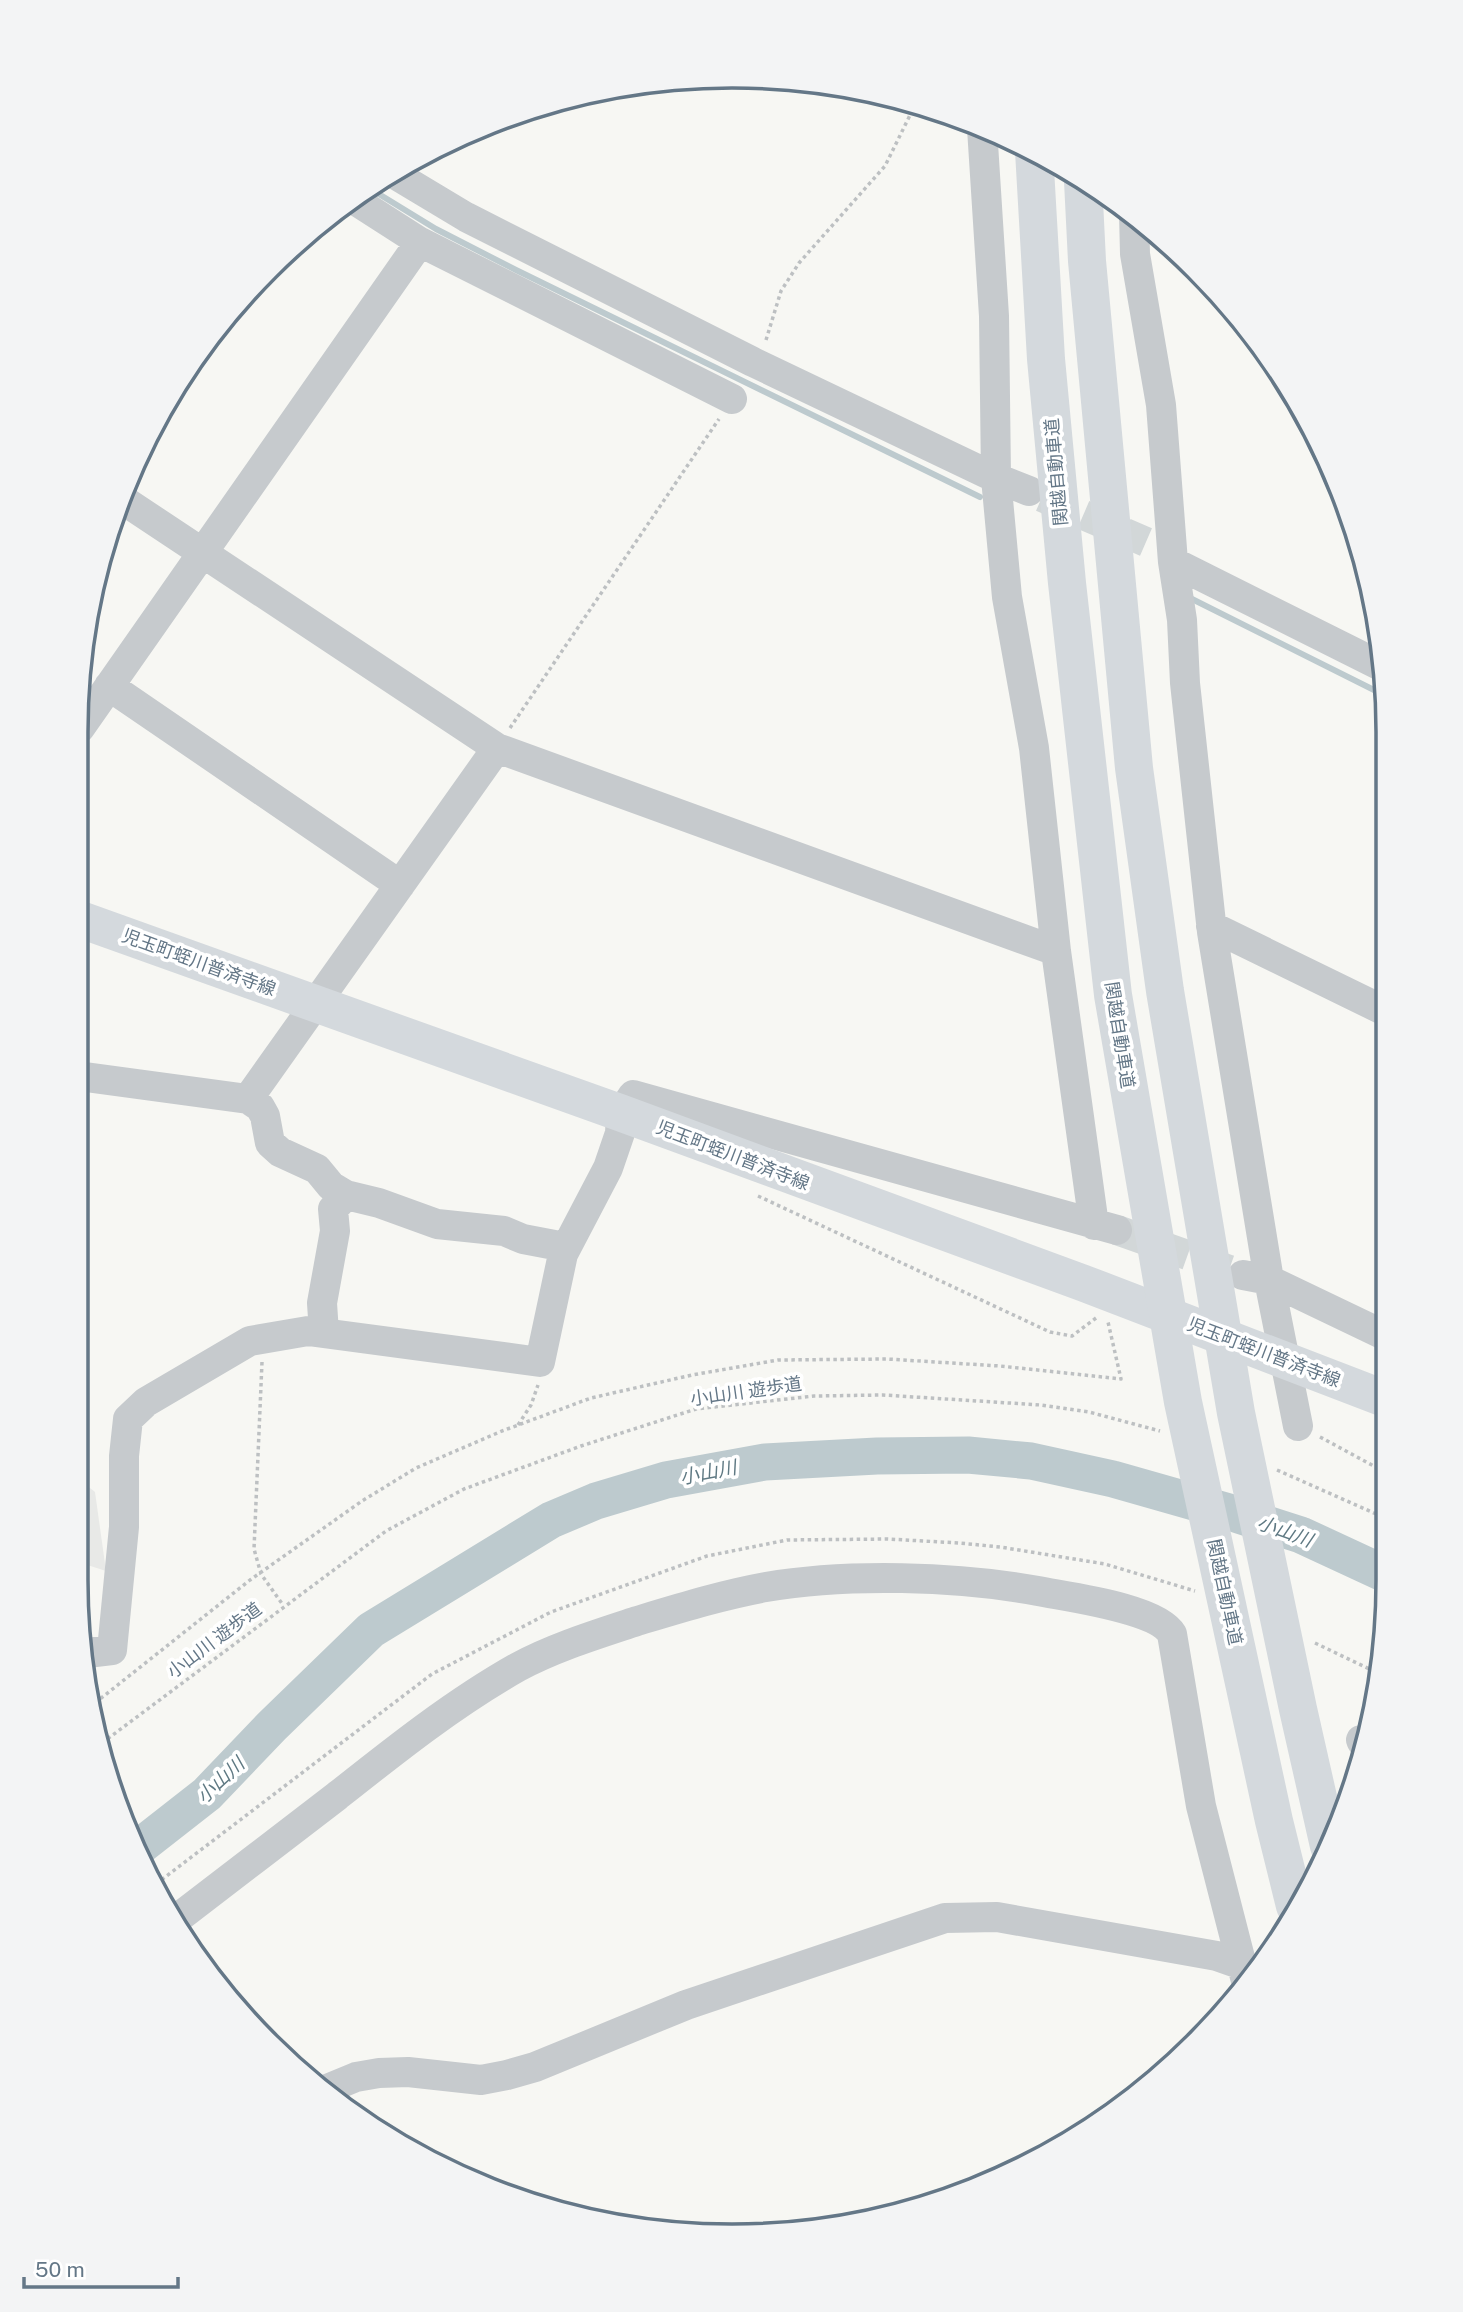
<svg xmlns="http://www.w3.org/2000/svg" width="1463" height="2312" font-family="'Public Sans','Noto Sans JP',sans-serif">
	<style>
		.built { fill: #e8e9e7 }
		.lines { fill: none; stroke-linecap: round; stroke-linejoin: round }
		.stream { stroke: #bdcace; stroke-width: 6 }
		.river { stroke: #bdcace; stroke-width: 37 }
		.minor-tunnel { stroke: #d2d7d8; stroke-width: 30; stroke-dasharray: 30 15; stroke-linecap: butt }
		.path { stroke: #bdc0c2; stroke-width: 3.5; stroke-dasharray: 3.5 3.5; stroke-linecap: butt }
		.minor { stroke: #c6cacd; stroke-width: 30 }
		.major { stroke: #d4d9dd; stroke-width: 37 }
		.highway { stroke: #d4d9dd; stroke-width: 38 }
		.labels { text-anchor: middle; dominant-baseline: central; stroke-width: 7; stroke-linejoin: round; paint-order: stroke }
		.street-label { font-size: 18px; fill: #647787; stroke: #fff }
		.water-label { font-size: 19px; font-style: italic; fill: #5f7983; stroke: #fff }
		.rim { fill: none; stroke: #647787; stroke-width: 3.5 }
	</style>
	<rect width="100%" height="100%" fill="#f7f7f3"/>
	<path class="built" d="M76,1477l19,15 11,79 -31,-10z"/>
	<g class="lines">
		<path class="stream" d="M369,188l67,41 80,41 464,227
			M1190,598l196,98"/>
		<path class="river" d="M138,1848l69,-54 65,-68 99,-96 180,-110 45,-19 70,-21 99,-18 112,-6 91,-1 63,6 82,18 116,33 72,23 82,38"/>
		<path class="minor-tunnel" d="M1042,497l104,45
			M1117,1230l112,40"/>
		<path class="path" d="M766,340l15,-49 18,-28 86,-97 31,-63
			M510,728l209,-309
			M758,1196l292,136 22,4 24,-18
			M262,1362l-8,187 7,25 22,31
			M518,1425l13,-20 7,-20
			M1320,1437l63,34
			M1277,1470l106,47
			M1315,1643l65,31
			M95,1703l155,-123 112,-79 54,-33 86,-37 89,-33 101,-23 86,-15 109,-1 113,7 121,13 -13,-57
			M102,1743l284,-212 78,-42 117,-43 115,-37 118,-13 69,-1 158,10 48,7 71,19
			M156,1884l276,-210 119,-62 156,-56 80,-16 101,-1 71,4 41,4 105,17 90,27"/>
		<path class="minor" d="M982,128l12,188 2,162 11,119 27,151 22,203 38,274
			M391,172l75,45 287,145 243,116 33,13
			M353,199l67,43 312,157
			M1134,213l1,41 26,151 12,157 9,58 3,63 27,249 57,348 29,146
			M120,498l377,250 559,203
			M1173,562l210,105
			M109,686l291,199
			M80,728l340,-486
			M1211,926l174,85
			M78,1076l170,23 249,-351
			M248,1099l12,8 5,9 5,27 10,9 37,17 14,17 15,9 33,8 58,21 67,7 19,8 42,8
			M1243,1275l26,5 115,55
			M324,1333l-2,-30 13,-72 -2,-22 13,-14
			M87,1653l25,-3 12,-123v-71l4,-37 18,-17 104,-61 58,-10 232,31 23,-108 45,-86 12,-35 1,-20 12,-18 484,135
			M1361,1740l1,2
			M174,1921c54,-42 109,-83 163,-125 58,-46 117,-93 181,-129 37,-20 80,-33 119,-46 43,-13 85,-26 129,-34 81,-14 191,-11 272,4 30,6 119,17 134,43l29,172 46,179
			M322,2091l34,-14 23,-4 29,-1 73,8 26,-5 28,-8 151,-62 259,-87 52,-1 220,39 37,13"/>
		<path class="major" d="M79,919l542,194 462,170 300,115"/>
		<path class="highway" d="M1034,151l12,208 21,224 46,412 70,407 91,419 21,85
			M1083,181l4,80 47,507 31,223 71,422 62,296 31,137"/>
	</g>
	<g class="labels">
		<g class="street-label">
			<text transform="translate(1056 472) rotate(-95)">関越自動車道</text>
			<text transform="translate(199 962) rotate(20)">児玉町蛭川普済寺線</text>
			<text transform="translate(1120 1035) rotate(81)">関越自動車道</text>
			<text transform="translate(733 1155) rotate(21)">児玉町蛭川普済寺線</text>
			<text transform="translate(1264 1352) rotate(21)">児玉町蛭川普済寺線</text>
			<text transform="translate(746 1391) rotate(-8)">小山川 遊歩道</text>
			<text transform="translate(1225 1592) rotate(78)">関越自動車道</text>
			<text transform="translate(214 1640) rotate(-37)">小山川 遊歩道</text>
		</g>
		<g class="water-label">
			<text transform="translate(708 1472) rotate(-11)">小山川</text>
			<text transform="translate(1285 1531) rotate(20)">小山川</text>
			<text transform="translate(220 1780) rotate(-43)">小山川</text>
		</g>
	</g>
	<path d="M0 0H1463V2312H0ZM732 88H732A644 644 0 0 1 1376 732V1580A644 644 0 0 1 732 2224H732A644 644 0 0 1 88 1580V732A644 644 0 0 1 732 88Z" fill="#f3f4f5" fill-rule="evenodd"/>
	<path class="rim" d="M732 88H732A644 644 0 0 1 1376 732V1580A644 644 0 0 1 732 2224H732A644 644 0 0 1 88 1580V732A644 644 0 0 1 732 88Z"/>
	<path d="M24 2277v10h154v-10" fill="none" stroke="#647787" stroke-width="3.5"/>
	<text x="35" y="2277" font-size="21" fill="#647787" stroke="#ffffff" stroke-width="5" paint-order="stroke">50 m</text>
</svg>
